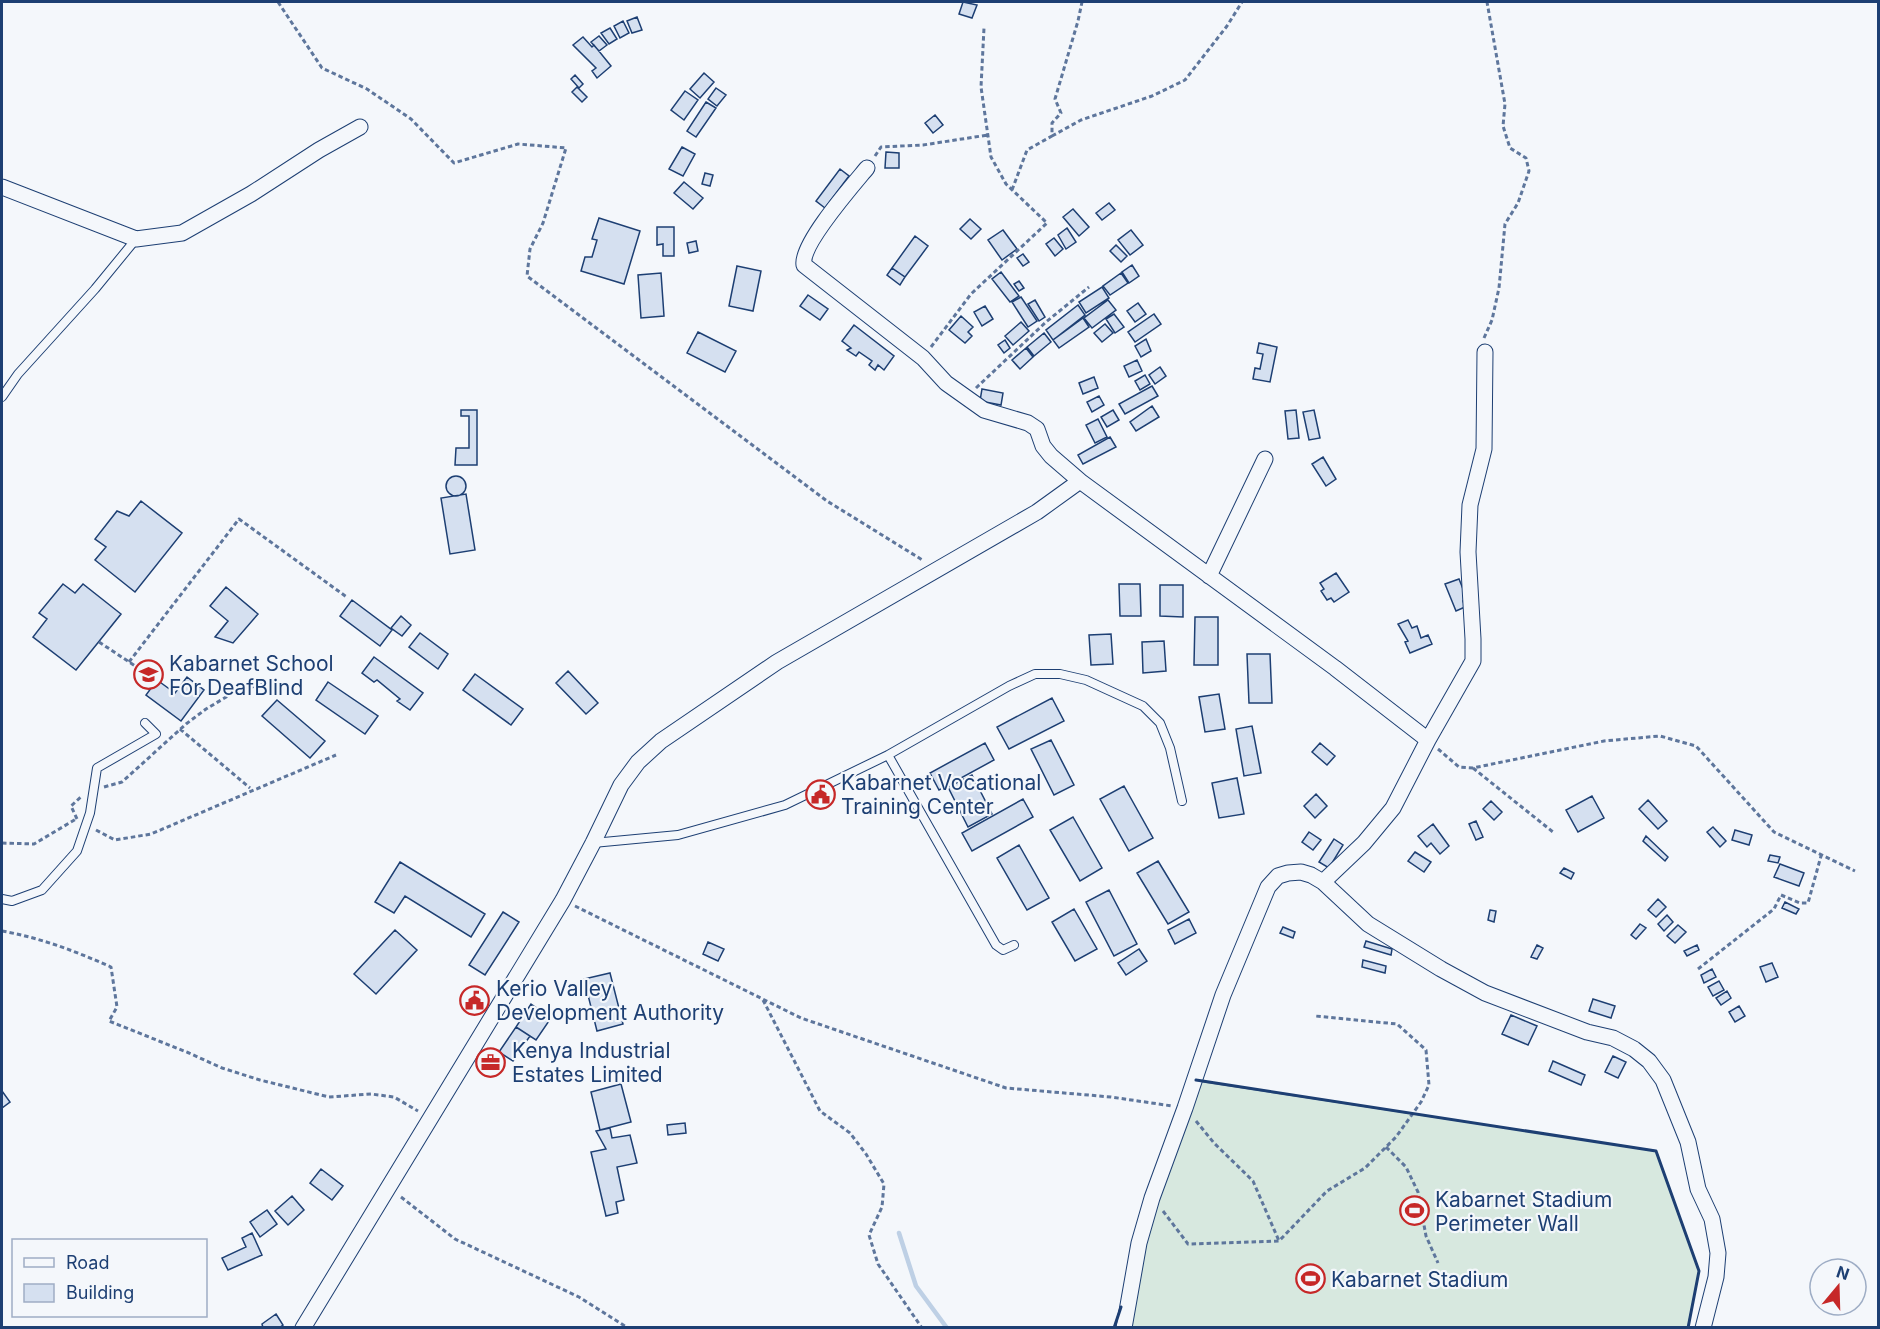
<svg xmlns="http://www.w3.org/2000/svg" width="1880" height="1329" font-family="Inter,sans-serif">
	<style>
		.pitch { fill: #d7e8df; stroke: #687fa3; stroke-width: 1.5 }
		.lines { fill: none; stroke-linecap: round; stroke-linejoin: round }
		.stream { stroke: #bed0e5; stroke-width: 4.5 }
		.building { fill: #d5e0f0; stroke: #1d3f73; stroke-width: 1.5 }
		.service-casing { stroke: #1d3f73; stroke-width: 10 }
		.minor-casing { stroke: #1d3f73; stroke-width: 17 }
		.path { stroke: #5e769c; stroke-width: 3; stroke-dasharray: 4.5 3; stroke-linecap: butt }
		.service { stroke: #f4f7fb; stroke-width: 8 }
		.minor { stroke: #f4f7fb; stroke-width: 15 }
		.wall { stroke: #1d3f73; stroke-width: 3 }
		.labels { text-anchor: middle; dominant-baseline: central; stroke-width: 4.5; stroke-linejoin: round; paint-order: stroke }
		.poi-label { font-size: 21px; fill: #1d3f73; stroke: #f4f7fb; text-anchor: start }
	</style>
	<rect width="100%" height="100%" fill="#f4f7fb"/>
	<path class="pitch" d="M1192,1080l464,71 43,120 -11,56 -574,1z"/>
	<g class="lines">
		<path class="stream" d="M899,1233l17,53 31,42"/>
	</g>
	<path class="building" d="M963,2l14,3 -5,13 -13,-4z
		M637,17l5,13 -10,3 -5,-12z
		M623,21l6,12 -9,5 -6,-12z
		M610,28l7,11 -8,5 -8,-11z
		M599,36l8,9 -8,6 -8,-9z
		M583,37l9,10 2,-2 17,21 -14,12 -5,-7 4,-3 -23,-23z
		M704,73l10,9 -14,16 -10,-9z
		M575,75l8,9 -4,4 -8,-9z
		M577,87l10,10 -5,5 -10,-10z
		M716,88l10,7 -9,11 -9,-7z
		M685,91l13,9 -14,20 -13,-10z
		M706,102l10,6 -20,29 -9,-6z
		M935,115l8,10 -10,8 -8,-10z
		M682,147l13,7 -12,22 -14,-7z
		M886,152l13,1v15h-14z
		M840,169l9,7 -24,32 -9,-7z
		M705,173l8,2 -3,11 -8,-2z
		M684,182l19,16 -10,11 -19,-16z
		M1109,203l6,7 -13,10 -6,-7z
		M1073,209l16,18 -10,9 -16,-19z
		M599,218l41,13 -16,53 -43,-13 4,-14h7l5,-17 -5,-1z
		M970,219l11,10 -10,10 -11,-10z
		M657,227h17v29h-11v-12l-6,1z
		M1067,228l9,14 -10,7 -8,-14z
		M1003,230l14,19 -15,11 -14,-20z
		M1131,230l12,15 -13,10 -12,-15z
		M915,236l13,10 -23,31 -13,-9z
		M1054,238l9,11 -8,7 -9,-12z
		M696,241l2,10 -9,2 -2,-10z
		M1116,245l11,11 -6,6 -11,-11z
		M1023,254l6,8 -6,4 -6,-8z
		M1132,265l7,11 -10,7 -7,-11z
		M737,266l24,5 -8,40 -24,-5z
		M892,268l13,9 -5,8 -13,-10z
		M1001,272l18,24 -9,6 -18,-23z
		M661,273l3,43 -23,2 -3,-43z
		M1121,273l7,10 -18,12 -7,-9z
		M1019,281l5,7 -5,3 -5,-7z
		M1102,287l7,11 -23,15 -7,-11z
		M808,295l20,14 -8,11 -20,-14z
		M1021,297l16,24 -9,6 -16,-25z
		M1035,300l10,17 -6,4 -11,-17z
		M1108,300l8,10 -24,18 -8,-10z
		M1138,303l8,11 -11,8 -8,-11z
		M1078,305l7,10 -32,25 -7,-10z
		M985,306l8,13 -11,7 -8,-14z
		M1114,314l10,13 -9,6 -9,-14z
		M1154,314l7,10 -26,18 -7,-10z
		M961,316l12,11 -5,5 4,4 -7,7 -16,-13z
		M1083,318l6,9 -30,21 -6,-8z
		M1021,322l8,9 -16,14 -8,-9z
		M1105,324l8,9 -11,9 -8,-9z
		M854,325l40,31 -10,14 -6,-5 -3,5 -6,-5 3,-4 -13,-9 -3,4 -9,-6 4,-2 -9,-7z
		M698,332l38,19 -11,21 -38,-19z
		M1044,333l7,9 -17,14 -7,-9z
		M1146,339l5,12 -10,6 -6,-11z
		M1005,340l5,8 -6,5 -6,-8z
		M1259,343l18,4 -7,35 -17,-3 2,-11 5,1 3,-15 -6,-1z
		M1026,348l7,9 -13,12 -8,-9z
		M1137,360l5,11 -13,6 -5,-11z
		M1160,367l6,9 -11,8 -6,-9z
		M1145,375l5,9 -10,6 -5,-9z
		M1094,377l4,11 -15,6 -4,-11z
		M1152,386l6,10 -33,18 -6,-10z
		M982,389l21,4 -2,12 -21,-4z
		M1099,396l5,9 -12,7 -5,-10z
		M1152,406l7,11 -23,14 -6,-9z
		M461,410h16v55h-22l1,-17h13v-32h-8z
		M1113,410l6,10 -12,7 -6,-10z
		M1296,410l3,28 -11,1 -3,-28z
		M1314,410l6,28 -11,2 -6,-28z
		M1098,419l9,18 -12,6 -9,-18z
		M1110,437l6,10 -33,17 -5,-9z
		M1323,457l13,22 -10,7 -14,-22z
		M446 486a10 10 0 1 1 20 0a10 10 0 1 1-20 0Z
		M466,494l9,56 -25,4 -9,-56z
		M141,501l41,32 -47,59 -40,-32 11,-13 -11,-8 22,-28 12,5z
		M1336,573l13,19 -15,10 -3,-4 -4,2 -6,-9 3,-2 -4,-6z
		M1459,579l8,20 -4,2 2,6 -9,4 -11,-27z
		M63,584l12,9 8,-9 38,30 -45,56 -43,-33 14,-18 -8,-6z
		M1119,584h21l1,32h-21z
		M1160,585h23v32l-23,-1z
		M226,587l32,27 -25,29 -18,-6 13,-16 -18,-15z
		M352,600l40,30 -12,16 -40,-30z
		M401,616l10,9 -9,11 -11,-8z
		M1195,617h23v48h-24z
		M1408,620l4,8 5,-2 4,12 7,-3 4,9 -22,9 -5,-11 3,-1 -10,-17z
		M420,633l28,21 -10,15 -29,-22z
		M1111,634l2,30 -22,1 -2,-30z
		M1164,641l2,30 -23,2 -1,-31z
		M1247,654h23l2,49h-23z
		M374,657l49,36 -13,17 -13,-9 3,-2 -23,-19 -3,2 -12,-9z
		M568,671l30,32 -12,11 -30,-31z
		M475,674l48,35 -12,16 -48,-35z
		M187,677l17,13 -23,31 -35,-26 11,-15 18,13z
		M328,682l50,34 -13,18 -49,-34z
		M1219,694l6,35 -20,3 -6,-35z
		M1052,698l12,23 -55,28 -12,-22z
		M277,700l48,41 -15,17 -48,-42z
		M1252,726l9,47 -17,3 -8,-47z
		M1051,740l23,45 -20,10 -23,-46z
		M985,743l9,17 -55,30 -9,-17z
		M1320,743l15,13 -8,9 -15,-13z
		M972,775l20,39 -24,13 -20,-40z
		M1237,778l7,36 -25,4 -7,-35z
		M1124,786l29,52 -24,13 -29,-52z
		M1316,794l11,12 -12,12 -11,-12z
		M1592,796l12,22 -26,14 -12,-22z
		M1023,799l10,18 -61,34 -10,-18z
		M1648,800l19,21 -9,8 -19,-20z
		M1491,801l11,11 -8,8 -11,-11z
		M1073,817l29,51 -22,13 -30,-51z
		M1476,821l7,16 -7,3 -7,-16z
		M1433,824l16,22 -9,8 -9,-11 -4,4 -9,-11z
		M1713,827l13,14 -6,6 -13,-15z
		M1735,830l17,5 -3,10 -17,-5z
		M1309,832l12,8 -8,10 -11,-8z
		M1646,836l22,21 -3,4 -22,-20z
		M1334,839l9,6 -14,23 -10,-6z
		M1019,845l30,53 -22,12 -30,-52z
		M1415,852l16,10 -7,10 -16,-11z
		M1770,855l10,2 -2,6 -10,-2z
		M1158,861l31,51 -21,12 -31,-51z
		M400,862l85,52 -14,23 -66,-41 -11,17 -19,-11z
		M1780,864l24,9 -5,13 -25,-9z
		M1564,868l10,5 -3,6 -11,-6z
		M1109,890l28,54 -23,12 -28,-54z
		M1658,899l8,8 -10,10 -8,-7z
		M1785,902l14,7 -3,5 -14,-6z
		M1074,909l23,40 -22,12 -23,-39z
		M1490,910l6,1 -2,11 -6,-2z
		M503,912l16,10 -34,53 -16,-10z
		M1667,915l6,7 -9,9 -6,-7z
		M1189,919l7,14 -21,11 -7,-14z
		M1640,924l6,4 -10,11 -5,-4z
		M1678,925l8,7 -11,11 -8,-7z
		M1283,927l12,5 -2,6 -13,-5z
		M395,930l22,20 -41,44 -22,-20z
		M1366,941l26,8 -1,6 -27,-8z
		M708,942l16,7 -6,12 -15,-7z
		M1537,945l6,3 -6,11 -6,-2z
		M1697,945l2,5 -12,6 -3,-5z
		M1139,949l8,12 -21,14 -8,-12z
		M1363,960l23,6 -1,7 -23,-6z
		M1772,963l6,14 -12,5 -6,-15z
		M1712,969l4,8 -12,6 -3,-8z
		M610,973l13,51 -26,7 -13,-52z
		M1719,981l5,9 -11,6 -5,-9z
		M1727,991l4,7 -10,7 -5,-7z
		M1593,999l22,7 -4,12 -22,-7z
		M531,1004l20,14 -15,22 -20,-13z
		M1739,1006l6,10 -10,6 -6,-10z
		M1511,1015l26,11 -9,19 -26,-11z
		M516,1027l14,9 -17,25 -14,-9z
		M1613,1056l13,6 -8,16 -13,-6z
		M1553,1061l32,14 -4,10 -32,-14z
		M621,1084l10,38 -31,8 -9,-38z
		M2,1091l8,11 -8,6z
		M685,1123l1,10 -18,2 -1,-10z
		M610,1128l2,10 18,-3 7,28 -20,4 7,33 -8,2 2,11 -12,3 -15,-64 15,-3 -10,-18z
		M321,1169l22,17 -11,14 -22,-17z
		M292,1196l12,14 -16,15 -13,-14z
		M267,1210l10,14 -17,13 -10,-15z
		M252,1233l10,22 -34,15 -6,-12 24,-11 -4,-9z
		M276,1314l7,11 -4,3h-16l-1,-4z"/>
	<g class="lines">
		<defs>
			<path id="service" d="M2,397l16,-23 77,-85 41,-50
				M888,755l108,190 7,5 11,-5
				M593,843l85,-8 107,-30 103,-50 121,-69 26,-12h25l26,6 57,26 17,17 10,25 12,53
				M2,899l10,2 30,-11 35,-39 13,-38 7,-45 59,-34 -11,-11"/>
			<path id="minor" d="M867,168c-14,17 -67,77 -63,97l119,93 23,25 38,27 44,13 9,6 6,17 8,10 29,25
				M2,187l134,52 46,-6 69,-39 68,-44 41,-23
				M1209,576l56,-117
				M1323,882l41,-39 29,-35 35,-68
				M303,1328l260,-428 30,-57 28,-58 17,-23 23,-21 116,-79 260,-150 43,-31 255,187 93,72 45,-79v-22l-5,-87 2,-47 14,-56 1,-97
				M1124,1328l15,-85 13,-45 33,-90 38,-113 45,-108 10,-11 10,-3 13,-1 10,3 12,7 45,42 73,45 44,24 102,39 26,6 21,11 15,12 14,19 25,62 10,47 14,30 6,34 -2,24 -13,51"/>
		</defs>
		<use href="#service" class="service-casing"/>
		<use href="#minor" class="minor-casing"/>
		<path class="path" d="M278,2l44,66 45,21 44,30 43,44 64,-19 48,4 -23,75 -13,26 -3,27 300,225 97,60
			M1052,136l29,-16 71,-24 33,-16 42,-54 15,-24
			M875,156l6,-9 42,-2 65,-10
			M1012,190l15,-40 25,-14v-13l9,-10 -6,-14 23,-78 4,-19
			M1484,338l8,-18 7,-32 6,-64 13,-21 11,-32 -3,-13 -16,-10 -7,-22 2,-22 -18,-102
			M931,347l40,-53 76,-71 -41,-39 -15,-27 -10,-70 3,-59
			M976,388l70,-66 43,-35
			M99,642l53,35
			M129,662l110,-143 109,79
			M180,729l70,59
			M1438,749l21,18 14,1 131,-27 56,-5 36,10 78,86 81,39
			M1473,768l80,64
			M104,787l18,-5 64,-58 20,-15 32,-19 31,-7
			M77,819l-6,-13 11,-10
			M96,830l19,10 36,-6 185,-79
			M2,843l32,1 42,-25
			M575,906l226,112 205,70 105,9 61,9
			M2,931c39,7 73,20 109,36l6,40 -8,14 80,32 33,15 38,12 69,17 42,-3 23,3 24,14
			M1698,969l76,-60 7,-14 19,8h8l13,-47
			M763,1000l57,111 30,22 16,21 18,30 -2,23 -13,28 9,29 44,64
			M1196,1121l18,22 39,38 26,60
			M1386,1147l20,20 12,25 8,44 12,27
			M401,1197l54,42 124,58 49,31
			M1163,1211l25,33 91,-3 48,-50 38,-23 31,-31 25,-35 8,-17 -3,-35 -29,-26 -82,-8"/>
		<use href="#service" class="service"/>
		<use href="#minor" class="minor"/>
		<path class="wall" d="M1196,1080l460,71 43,120 -11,57
			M1114,1328l7,-21"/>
	</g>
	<defs>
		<symbol id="school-ring" viewBox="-11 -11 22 22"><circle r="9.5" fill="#f4f7fb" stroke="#c62828" stroke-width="1.5"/><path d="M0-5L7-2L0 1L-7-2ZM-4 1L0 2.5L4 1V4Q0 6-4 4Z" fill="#c62828"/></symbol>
		<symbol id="civic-ring" viewBox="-11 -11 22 22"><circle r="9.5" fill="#f4f7fb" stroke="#c62828" stroke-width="1.5"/><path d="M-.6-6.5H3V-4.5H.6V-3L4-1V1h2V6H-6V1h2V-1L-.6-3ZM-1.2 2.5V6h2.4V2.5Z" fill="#c62828"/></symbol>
		<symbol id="office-ring" viewBox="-11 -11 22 22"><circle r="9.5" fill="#f4f7fb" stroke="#c62828" stroke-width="1.5"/><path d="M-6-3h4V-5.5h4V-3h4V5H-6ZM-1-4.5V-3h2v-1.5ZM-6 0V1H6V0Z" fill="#c62828"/></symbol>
		<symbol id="stadium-ring" viewBox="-11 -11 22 22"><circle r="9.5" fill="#f4f7fb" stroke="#c62828" stroke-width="1.5"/><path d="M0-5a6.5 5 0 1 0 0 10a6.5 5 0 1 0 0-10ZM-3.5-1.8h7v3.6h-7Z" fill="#c62828"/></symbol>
	</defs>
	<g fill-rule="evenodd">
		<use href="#school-ring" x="132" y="658" width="33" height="33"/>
		<use href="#civic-ring" x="804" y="778" width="33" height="33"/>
		<use href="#civic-ring" x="458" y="984" width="33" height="33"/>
		<use href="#office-ring" x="474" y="1046" width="33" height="33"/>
		<use href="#stadium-ring" x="1398" y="1194" width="33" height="33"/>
		<use href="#stadium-ring" x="1294" y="1262" width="33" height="33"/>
	</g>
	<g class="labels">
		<g class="poi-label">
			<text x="169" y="663">Kabarnet School<tspan x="169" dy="24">For DeafBlind</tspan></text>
			<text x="841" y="782">Kabarnet Vocational<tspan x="841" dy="24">Training Center</tspan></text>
			<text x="496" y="988">Kerio Valley<tspan x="496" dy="24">Development Authority</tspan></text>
			<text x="512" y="1050">Kenya Industrial<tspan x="512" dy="24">Estates Limited</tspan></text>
			<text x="1435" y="1199">Kabarnet Stadium<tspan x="1435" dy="24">Perimeter Wall</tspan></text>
			<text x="1331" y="1279">Kabarnet Stadium</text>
		</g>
	</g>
	<rect width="1880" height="1329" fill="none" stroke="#1d3f73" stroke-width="6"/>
	<rect x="12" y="1239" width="195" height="78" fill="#f4f7fb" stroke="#9eadc5" stroke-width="1.5"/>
	<rect x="24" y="1258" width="30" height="9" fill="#f4f7fb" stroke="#9eadc5" stroke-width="1.5"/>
	<text x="66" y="1269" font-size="18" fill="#1d3f73">Road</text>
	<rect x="24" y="1284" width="30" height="18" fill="#d5e0f0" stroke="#9eadc5" stroke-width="1.5"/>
	<text x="66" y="1299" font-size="18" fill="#1d3f73">Building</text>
	<g transform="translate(1838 1287) rotate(19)"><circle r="28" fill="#f4f7fb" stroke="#9eadc5" stroke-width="1.5"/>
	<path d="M0-4.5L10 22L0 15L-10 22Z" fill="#c62828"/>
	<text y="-9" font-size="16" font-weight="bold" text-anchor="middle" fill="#1d3f73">N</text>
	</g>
</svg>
